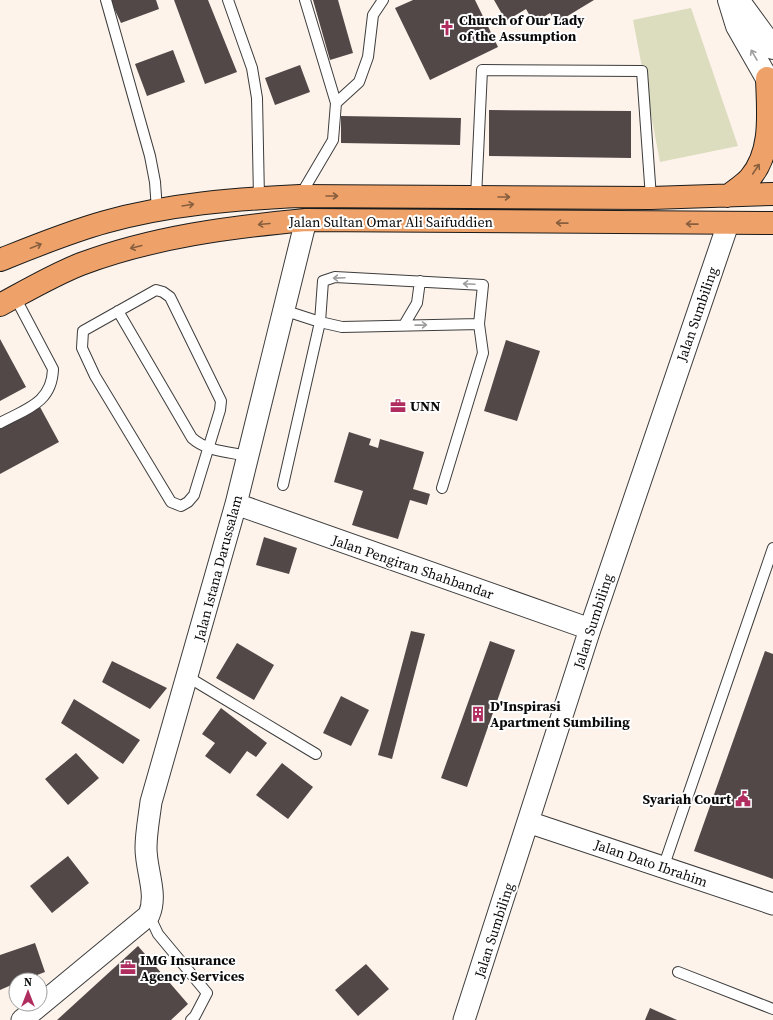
<svg xmlns="http://www.w3.org/2000/svg" width="773" height="1020" font-family="'Source Serif 4',serif">
	<style>
		.cemetery { fill: #dcdcbe }
		.building { fill: #524848 }
		.lines { fill: none; stroke-linecap: round; stroke-linejoin: round }
		.service-casing { stroke: #3d3d3d; stroke-width: 12 }
		.minor-casing { stroke: #3d3d3d; stroke-width: 23 }
		.tertiary-casing { stroke: #3d3d3d; stroke-width: 24 }
		.primary-casing { stroke: #1b1b1b; stroke-width: 24 }
		.service { stroke: #fff; stroke-width: 10 }
		.minor { stroke: #fff; stroke-width: 21 }
		.tertiary { stroke: #fff; stroke-width: 22 }
		.primary { stroke: #eea269; stroke-width: 22 }
		.oneway { stroke: #9d9d9d }
		.oneway2 { stroke: #875e3e }
		.labels { text-anchor: middle; dominant-baseline: central; stroke-width: 4; stroke-linejoin: round; paint-order: stroke }
		.poi-label { font-size: 14px; font-weight: bold; fill: #0a0a0a; stroke: #fff; text-anchor: start }
		.street-label { font-size: 14px; fill: #0a0a0a; stroke: #fff }
	</style>
	<rect width="100%" height="100%" fill="#fdf3ea"/>
	<path class="cemetery" d="M691,8l47,138 -78,16 -27,-142z"/>
	<path class="building" d="M110,0h46l3,9 -38,14z
		M174,0h34l29,72 -32,12z
		M313,0h25l15,53 -23,7z
		M413,0h62l23,47 -68,33 -35,-72z
		M494,0h100l-38,23 -6,-10 -16,10 -8,-14 -20,12z
		M173,50l12,32 -38,14 -12,-32z
		M300,65l10,27 -35,13 -10,-27z
		M489,110l142,1v47l-142,-2z
		M341,116l120,2 -1,27 -119,-2z
		M0,339l26,48 -26,14z
		M506,340l34,11 -23,70 -33,-10z
		M40,407l19,35 -59,32v-45z
		M349,432l22,7 -2,6 9,3 2,-9 44,13 -11,37 17,5 -3,11 -17,-5 -12,39 -46,-14 11,-34 -29,-9z
		M264,537l33,11 -8,26 -33,-9z
		M411,631l14,3 -33,125 -14,-4z
		M490,641l25,9 -48,137 -26,-9z
		M237,643l37,22 -20,35 -38,-22z
		M765,651l8,3v225l-79,-28z
		M112,661l55,27 -17,21 -48,-27z
		M341,696l28,14 -18,36 -28,-13z
		M74,699l66,41 -17,24 -62,-41z
		M221,708l46,35 -11,14 -9,-6 -17,23 -25,-18 10,-13 -13,-9z
		M76,753l23,25 -31,27 -23,-26z
		M282,763l31,24 -25,32 -32,-24z
		M68,856l21,27 -37,30 -22,-27z
		M35,943l10,29 -21,8h-8v3l-16,7v-35z
		M138,946l50,58 -17,16h-114z
		M366,964l23,25 -31,27 -23,-26z
		M650,1008l27,12h-32z"/>
	<g class="lines">
		<defs>
			<path id="service" d="M106,0l44,156 5,26 2,28
				M228,0l24,68 5,30 2,100
				M336,103l23,-21 9,-25 5,-42 10,-15
				M300,196l33,-56 3,-37 -31,-103
				M476,197l6,-127 160,1 9,127
				M156,290l7,2 7,5 51,104 -1,9 -26,85 -6,7 -7,4 -10,-4 -76,-126 -13,-28 1,-17z
				M283,310l37,12 -37,163
				M118,311l74,127c14,13 37,14 56,18
				M404,325l13,-22 3,-22
				M0,423c26,-14 52,-20 53,-54l-38,-72
				M442,488l41,-135 -4,-29 4,-39 -148,-8 -12,4 -3,41 22,5 137,-3
				M188,677l128,77
				M663,868l110,-320
				M149,915l9,19 49,59 -12,23 -4,4
				M678,972l95,37"/>
			<path id="minor" d="M236,504l354,125
				M528,822l245,82
				M22,1020l127,-105c9,-21 -3,-44 -3,-67 0,-15 3,-30 5,-46l85,-298 70,-284
				M464,1020l126,-391 138,-405"/>
			<path id="tertiary" d="M729,0l8,26 36,63
				M738,0l35,48"/>
			<path id="primary" d="M728,196c7,-6 16,-11 22,-18 23,-27 18,-66 17,-100
				M0,260c35,-14 69,-28 105,-38 64,-18 130,-23 195,-26l351,2 122,-4
				M0,305c26,-14 53,-30 81,-41 72,-27 149,-37 225,-44l467,3"/>
		</defs>
		<use href="#service" class="service-casing"/>
		<use href="#minor" class="minor-casing"/>
		<use href="#tertiary" class="tertiary-casing"/>
		<use href="#primary" class="primary-casing"/>
		<use href="#service" class="service"/>
		<use href="#minor" class="minor"/>
		<use href="#tertiary" class="tertiary"/>
		<use href="#primary" class="primary"/>
	</g>
	<defs><path id="oneway-shaft" d="M-6 0H5M1.5-3L5.5 0L1.5 3" fill="none" stroke-width="1.6" stroke-linecap="round" stroke-linejoin="round"/></defs>
	<g class="oneway">
		<use href="#oneway-shaft" transform="translate(754 55) rotate(-120)"/>
		<use href="#oneway-shaft" transform="translate(339 278) rotate(178)"/>
		<use href="#oneway-shaft" transform="translate(469 284) rotate(-177)"/>
		<use href="#oneway-shaft" transform="translate(421 325) rotate(-1)"/>
	</g>
	<g class="oneway2">
		<use href="#oneway-shaft" transform="translate(756 169) rotate(-56)"/>
		<use href="#oneway-shaft" transform="translate(332 196)"/>
		<use href="#oneway-shaft" transform="translate(504 197)"/>
		<use href="#oneway-shaft" transform="translate(188 205) rotate(-9)"/>
		<use href="#oneway-shaft" transform="translate(562 223) rotate(-179)"/>
		<use href="#oneway-shaft" transform="translate(264 224) rotate(175)"/>
		<use href="#oneway-shaft" transform="translate(692 224) rotate(-179)"/>
		<use href="#oneway-shaft" transform="translate(36 246) rotate(-22)"/>
		<use href="#oneway-shaft" transform="translate(136 247) rotate(166)"/>
	</g>
	<defs>
		<symbol id="church-bare" viewBox="-9 -9 18 18"><path d="M-1.2-6h2.4v3.5h3.3v2.4h-3.3V6h-2.4V-.1h-3.3v-2.4h3.3Z" fill="#af2e5f" stroke="#fff" stroke-width="2.5" paint-order="stroke"/></symbol>
		<symbol id="office-bare" viewBox="-9 -9 18 18"><path d="M-6-3h4V-5.5h4V-3h4V5H-6ZM-1-4.5V-3h2v-1.5ZM-6 0V1H6V0Z" fill="#af2e5f" stroke="#fff" stroke-width="2.5" paint-order="stroke"/></symbol>
		<symbol id="building-bare" viewBox="-9 -9 18 18"><path d="M-4-6H4V6H1V3H-1V6H-4ZM-2.5-4.3h1.7v1.8h-1.7ZM.8-4.3h1.7v1.8H.8ZM-2.5-1h1.7V.8h-1.7ZM.8-1h1.7V.8H.8Z" fill="#af2e5f" stroke="#fff" stroke-width="2.5" paint-order="stroke"/></symbol>
		<symbol id="civic-bare" viewBox="-9 -9 18 18"><path d="M-.6-6.5H3V-4.5H.6V-3L4-1V1h2V6H-6V1h2V-1L-.6-3ZM-1.2 2.5V6h2.4V2.5Z" fill="#af2e5f" stroke="#fff" stroke-width="2.5" paint-order="stroke"/></symbol>
	</defs>
	<g fill-rule="evenodd">
		<use href="#church-bare" x="436" y="17" width="22" height="22"/>
		<use href="#office-bare" x="387" y="395" width="22" height="22"/>
		<use href="#building-bare" x="467" y="703" width="22" height="22"/>
		<use href="#civic-bare" x="732" y="788" width="22" height="22"/>
		<use href="#office-bare" x="117" y="957" width="22" height="22"/>
	</g>
	<g class="labels">
		<g class="poi-label">
			<text x="459" y="20">Church of Our Lady<tspan x="459" dy="16">of the Assumption</tspan></text>
			<text x="410" y="406">UNN</text>
			<text x="490" y="706">D'Inspirasi<tspan x="490" dy="16">Apartment Sumbiling</tspan></text>
			<text x="731" y="799" text-anchor="end">Syariah Court</text>
			<text x="140" y="960">IMG Insurance<tspan x="140" dy="16">Agency Services</tspan></text>
		</g>
		<g class="street-label">
			<text x="391" y="222">Jalan Sultan Omar Ali Saifuddien</text>
			<text transform="translate(697 314) rotate(-71)">Jalan Sumbiling</text>
			<text transform="translate(413 567) rotate(19)">Jalan Pengiran Shahbandar</text>
			<text transform="translate(218 568) rotate(-75)">Jalan Istana Darussalam</text>
			<text transform="translate(593 621) rotate(-72)">Jalan Sumbiling</text>
			<text transform="translate(651 863) rotate(19)">Jalan Dato Ibrahim</text>
			<text transform="translate(494 930) rotate(-72)">Jalan Sumbiling</text>
		</g>
	</g>
	<g transform="translate(28 992)"><circle r="19" fill="#ffffff" stroke="#9d9d9d"/>
	<path d="M0-3L7 15L0 10L-7 15Z" fill="#af2e5f"/>
	<text y="-6" font-size="11" font-weight="bold" text-anchor="middle" fill="#0a0a0a">N</text>
	</g>
</svg>
